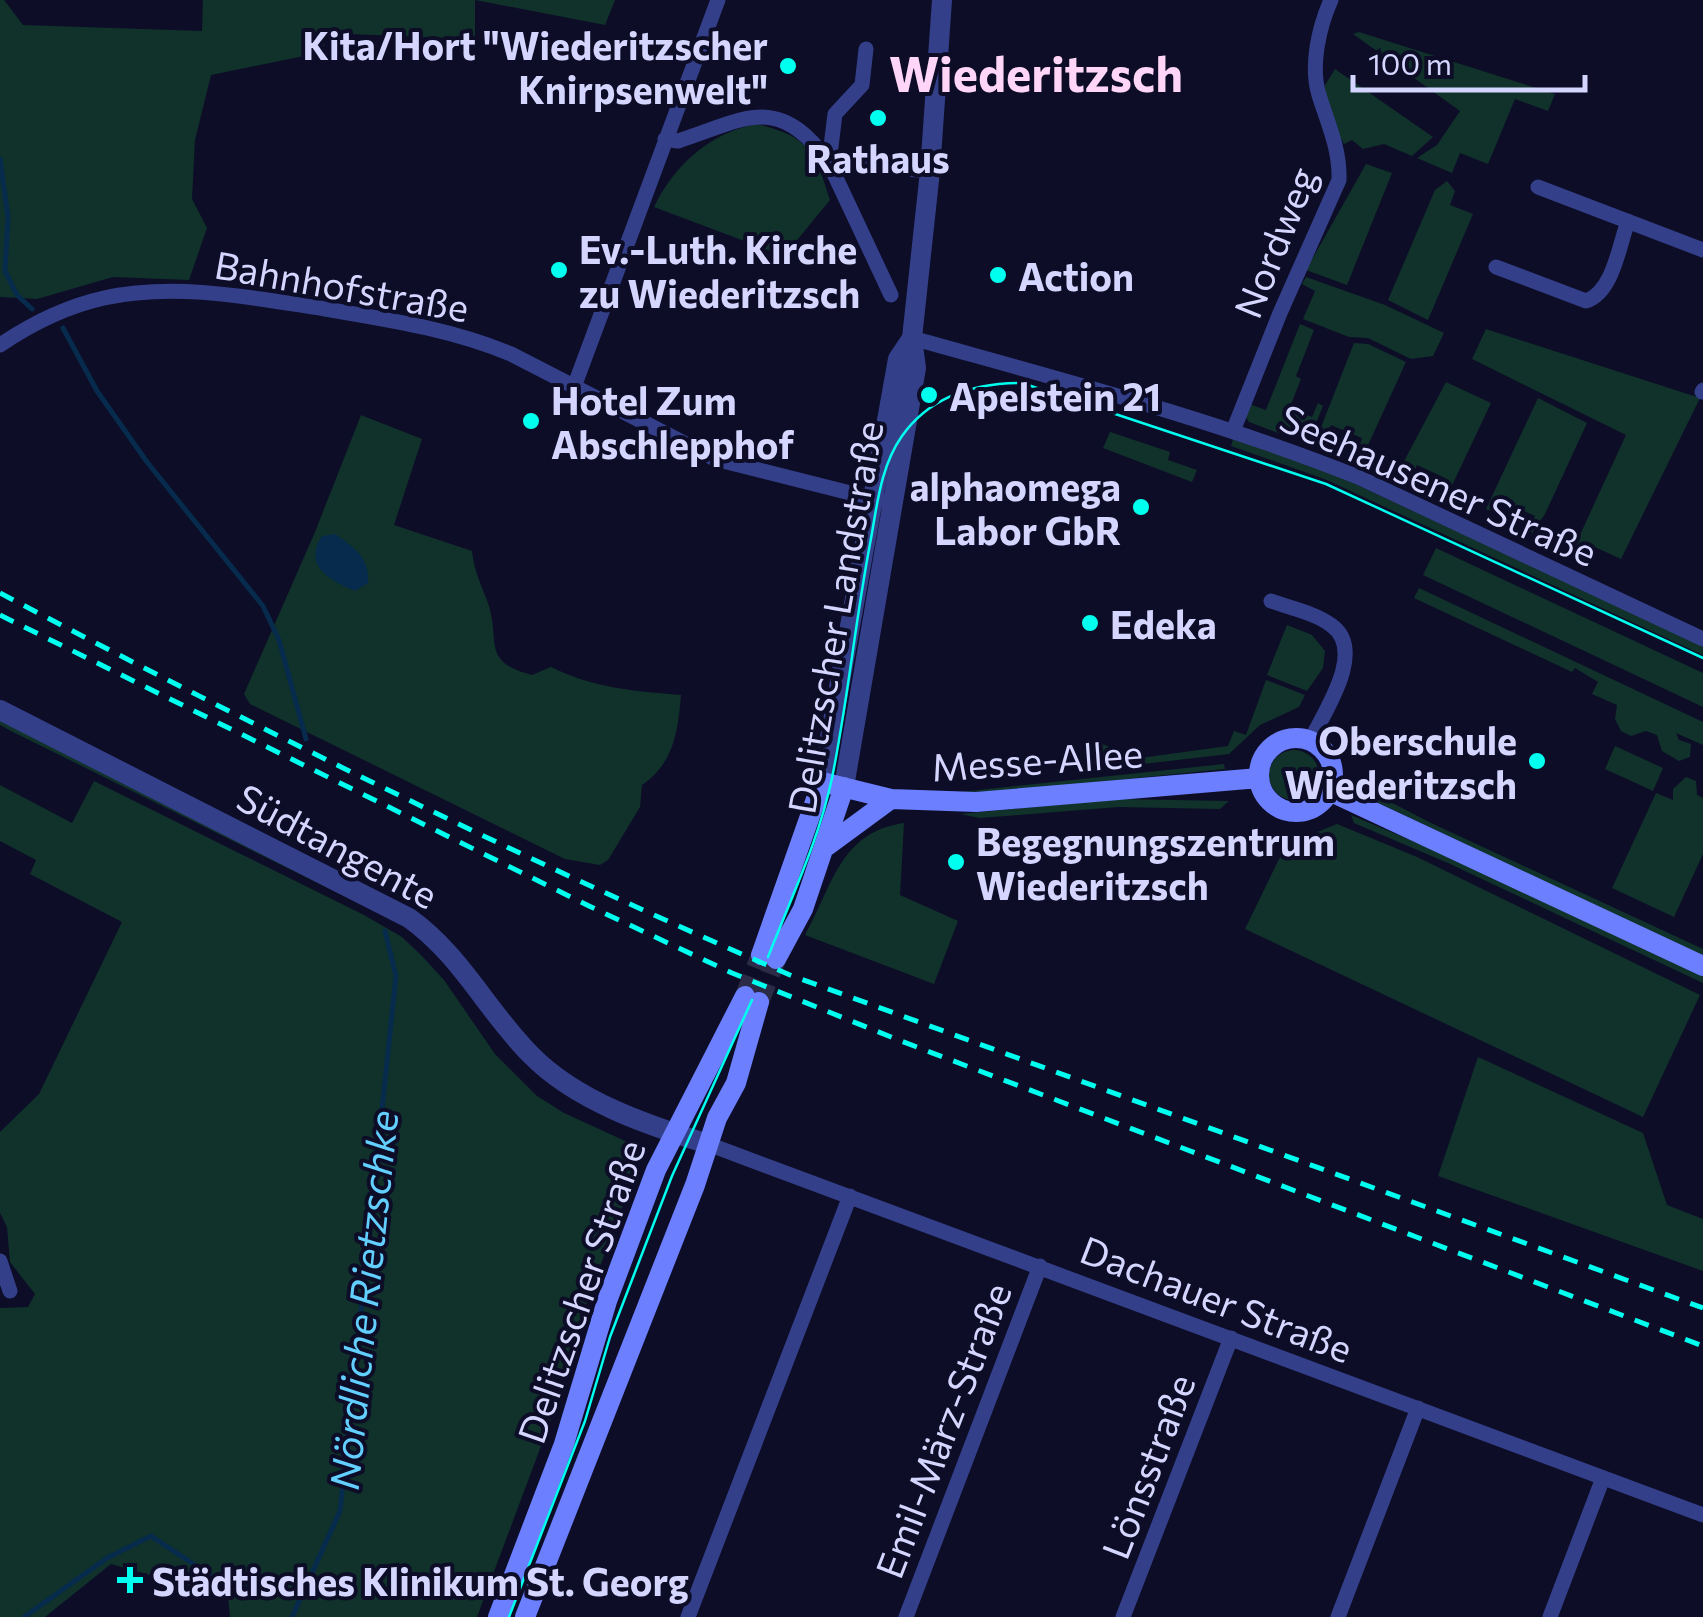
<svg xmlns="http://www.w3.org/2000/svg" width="1703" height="1617" font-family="Commissioner,sans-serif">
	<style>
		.green { fill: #10322b }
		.water { fill: #072b4c }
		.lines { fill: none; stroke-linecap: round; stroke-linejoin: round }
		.stream { stroke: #072b4c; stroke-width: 5 }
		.secondary-tunnel { stroke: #2b2b47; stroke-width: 20; stroke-dasharray: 20 10; stroke-linecap: butt }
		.minor { stroke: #343f8a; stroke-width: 15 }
		.tertiary { stroke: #343f8a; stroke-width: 20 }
		.secondary { stroke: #6b7fff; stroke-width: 20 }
		.tram { stroke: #00ffef; stroke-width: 2.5 }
		.rail { stroke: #00ffef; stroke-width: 5; stroke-dasharray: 15 12; stroke-linecap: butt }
		.poi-dot { fill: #00ffef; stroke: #0d0d27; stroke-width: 4 }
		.labels { text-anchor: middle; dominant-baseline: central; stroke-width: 8; stroke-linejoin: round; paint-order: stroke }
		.poi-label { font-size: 38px; font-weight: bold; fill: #d4d6ff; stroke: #0d0d27; text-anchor: start }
		.street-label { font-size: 38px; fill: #d4d6ff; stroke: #0d0d27 }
		.water-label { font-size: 40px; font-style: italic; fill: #62cfff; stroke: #0d0d27 }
		.district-label { font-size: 48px; font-weight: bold; fill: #ffd6f7; stroke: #0d0d27 }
	</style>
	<rect width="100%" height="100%" fill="#0d0d27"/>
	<path class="green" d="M0,0h4l19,25 179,6 1,-31h412l-10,25 -130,-25v39l-151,-6v19l-113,23 -16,65 -3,59 15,29 -18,52 -76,-3 -76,22 -37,-2z
		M1359,32l196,62 -7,17 -33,-12 -27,65 -28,-11 -8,20 -35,-15 20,-13 23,-34 -107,-77z
		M1335,69l98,68 -21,19 -28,-12 -21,5 -11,-9 -8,4 -11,-19 -11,-35z
		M757,124c52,13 58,27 73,76l-46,56 -130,-49c20,-42 57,-75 103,-83z
		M1366,164l26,9 -45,112 -41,-15z
		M1447,181l8,10 -5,14 23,9 -45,106 -40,-20 47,-110z
		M1306,277l79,28 59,28 -11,23 -22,3 -43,-21 -19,-1 -46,-18 12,-28 -13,-7z
		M1300,324l14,6 -18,46 5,3 -11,28 22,10 6,-14 5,3 -13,32 -18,-7 -3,6 -40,-15 -4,-6 4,-12 17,6z
		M1486,329l214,69 -79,161 -35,-16 -5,10 -8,-3 53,-115 -154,-76z
		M1354,343l14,1 38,18 -42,92 -6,-3 4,-13 -31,-13 -6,13 -7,-3z
		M1446,382l45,21 -43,91 -8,-4 5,-12 -28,-13 -11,23 -13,-6z
		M1538,398l49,25 -42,91 -13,19 -4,-2 7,-15 -35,-16 -6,12 -8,-3z
		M361,415l61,24 -28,86 78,26c2,20 9,33 16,52 13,37 -8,59 44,72l19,-8c42,21 83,24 130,28 -3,36 -7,68 -39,90l-2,22 -32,53 -8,5 -35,-6 -315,-155 -6,-10 71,-162z
		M1110,432l60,20 -2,8 29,10 -5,12 -89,-34z
		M1233,439l25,6 95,38 350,163v9l-376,-175 -96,-34z
		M1436,548l267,125v34l-280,-132z
		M1419,588l284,134v23l-27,-12 3,7 12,4 -1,13 -11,4 -17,-10 -5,-16 -11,-4 -15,5 -10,-5 -6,-12 2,-14 -25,-11 6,-12 -23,-14 -3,4 -158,-74z
		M1287,625l25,10 13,16 -2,17 -16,23 -40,-16z
		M1266,680l39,15 -6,12 -39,18 -31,29 -146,17 11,-30 46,17 88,-12 6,-15 12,4z
		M0,720l364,186 -355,-176 -9,-5z
		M1615,746l48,22 -10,23 -48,-22z
		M1269 775a25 25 0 1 1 50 0a25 25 0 1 1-50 0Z
		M1224,764l1,5 -216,22 -49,1z
		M1686,777l10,4 1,14 6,3v56l-29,63 -62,-29 44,-95 17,7v-11z
		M94,781l270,134 38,22 19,18 23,25 51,74 42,42 27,17 70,32 7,13 -51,135 -40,129 -73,195h-247l-2,-20 -117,-33 -66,53h-45v-309l28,-1 7,-13 -25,-32 -3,-35 -7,-14v-81l39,-38 83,-172 -92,-48 6,-14 -36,-19v-56l72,38z
		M1363,791h6l62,32 272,126v8l-341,-162z
		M1117,799l112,2 -9,8 -102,-2 -138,11 -20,-4z
		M1351,815l99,42 253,118v8l-255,-120 -94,-40z
		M904,823l-4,72 58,26 -24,63 -129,-49c28,-50 35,-103 99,-112z
		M1337,824l80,33 283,138 -57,122 -398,-188 36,-74 9,-12z
		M1478,1057l165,76 24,72 36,14v52l-265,-95z"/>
	<path class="water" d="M335,534c19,13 35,24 33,49l-13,8c-24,-10 -53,-25 -33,-55z"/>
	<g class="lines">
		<path class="stream" d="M0,159l8,58 -3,54 12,24 15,14
			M63,328l34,63 50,71 116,144 16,34 27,99
			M24,1617l83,-59 44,-22 80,53 76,-8
			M292,1617l48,-106 56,-535 -11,-45"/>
		<path class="secondary-tunnel" d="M745,996l16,-41
			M759,1002l17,-43"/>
		<path class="minor" d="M665,139l13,2c66,-21 100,-50 151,22l6,-49 27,-29 4,-36
			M1538,187l165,63
			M1496,267l90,34c27,-9 33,-55 42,-80
			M891,295l-62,-132 101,8
			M912,338c150,42 301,81 446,139l345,162
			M0,345c31,-21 68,-39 104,-47 72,-16 150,0 221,11 64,11 126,20 186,45l204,105 167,42
			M574,387l144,-387
			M1702,392l1,-2
			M1233,431l47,-118 59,-133c1,-31 -11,-56 -20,-85 -9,-29 0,-68 12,-95
			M1271,601c19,7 44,12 60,24 36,25 -6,86 -21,116
			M708,1144l995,371
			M0,1261l10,30
			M688,1617l162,-421
			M906,1617l134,-351
			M1123,1617l108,-279
			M1338,1617l80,-209
			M1550,1617l53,-139"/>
		<path class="tertiary" d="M0,710l409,208c52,37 78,93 122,137 45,46 116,70 177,89
			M822,782l76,-423 14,-21
			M844,787l72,-419 -4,-30 18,-167 12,-171"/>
		<path class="secondary" d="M1259 775a37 37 0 1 1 74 0a37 37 0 1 1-74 0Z
			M1329,791l374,175
			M827,846l64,-47
			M761,955l61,-173 69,17 85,3 283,-24
			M776,959l27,-50 41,-122
			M498,1617l66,-173 43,-143 49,-131 89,-174
			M525,1617l170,-432 22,-67 19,-35 23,-81"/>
		<path class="tram" d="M768,957c23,-59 51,-117 64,-179 16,-78 23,-156 38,-234 7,-37 10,-77 32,-108 29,-41 73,-53 120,-53l304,101 377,174
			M509,1617l76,-196 25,-84 62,-161 80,-176"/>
		<path class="rail" d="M0,593c259,136 521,266 790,382l913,333
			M0,615l589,291 143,67 169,68 802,305"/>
	</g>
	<g class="poi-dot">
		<circle cx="788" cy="66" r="10"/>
		<circle cx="878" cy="118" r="10"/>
		<circle cx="559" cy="270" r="10"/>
		<circle cx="998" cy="275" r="10"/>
		<circle cx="929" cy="395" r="10"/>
		<circle cx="531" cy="421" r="10"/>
		<circle cx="1141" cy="507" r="10"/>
		<circle cx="1090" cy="623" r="10"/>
		<circle cx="1537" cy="761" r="10"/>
		<circle cx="956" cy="862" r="10"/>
		<path d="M125 1565h10v10h10v10h-10v10h-10v-10h-10v-10h10z"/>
	</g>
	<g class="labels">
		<g class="poi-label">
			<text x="768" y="44" text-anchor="end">Kita/Hort "Wiederitzscher<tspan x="768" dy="44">Knirpsenwelt"</tspan></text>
			<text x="878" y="157" text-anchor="middle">Rathaus</text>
			<text x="579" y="248">Ev.-Luth. Kirche<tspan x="579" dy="44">zu Wiederitzsch</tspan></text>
			<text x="1018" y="275">Action</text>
			<text x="949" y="395">Apelstein 21</text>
			<text x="551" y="399">Hotel Zum<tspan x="551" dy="44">Abschlepphof</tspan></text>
			<text x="1121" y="485" text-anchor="end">alphaomega<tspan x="1121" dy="44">Labor GbR</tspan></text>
			<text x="1110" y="623">Edeka</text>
			<text x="1517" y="739" text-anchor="end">Oberschule<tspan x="1517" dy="44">Wiederitzsch</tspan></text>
			<text x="976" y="840">Begegnungszentrum<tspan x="976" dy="44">Wiederitzsch</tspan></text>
			<text x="152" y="1580">Städtisches Klinikum St. Georg</text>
		</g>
		<g class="street-label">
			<text transform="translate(1274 242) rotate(-68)">Nordweg</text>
			<text transform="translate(342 285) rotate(10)">Bahnhofstraße</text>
			<text transform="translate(1439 484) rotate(24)">Seehausener Straße</text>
			<text transform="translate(834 617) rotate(-80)">Delitzscher Landstraße</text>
			<text transform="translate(1037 759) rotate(-4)">Messe-Allee</text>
			<text transform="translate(338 845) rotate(28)">Südtangente</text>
			<text transform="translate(580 1291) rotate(-71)">Delitzscher Straße</text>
			<text transform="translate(1217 1298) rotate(21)">Dachauer Straße</text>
			<text transform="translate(942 1430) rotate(-69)">Emil-März-Straße</text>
			<text transform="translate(1147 1466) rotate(-69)">Lönsstraße</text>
		</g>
		<g class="water-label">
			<text transform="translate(362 1300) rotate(-84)">Nördliche Rietzschke</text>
		</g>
		<g class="district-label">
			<text x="1036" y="72">Wiederitzsch</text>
		</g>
	</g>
	<path d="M1353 75v15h232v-15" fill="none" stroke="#d4d6ff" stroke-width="5"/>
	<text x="1368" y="75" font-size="30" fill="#d4d6ff" stroke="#0d0d27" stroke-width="8" paint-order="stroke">100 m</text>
</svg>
